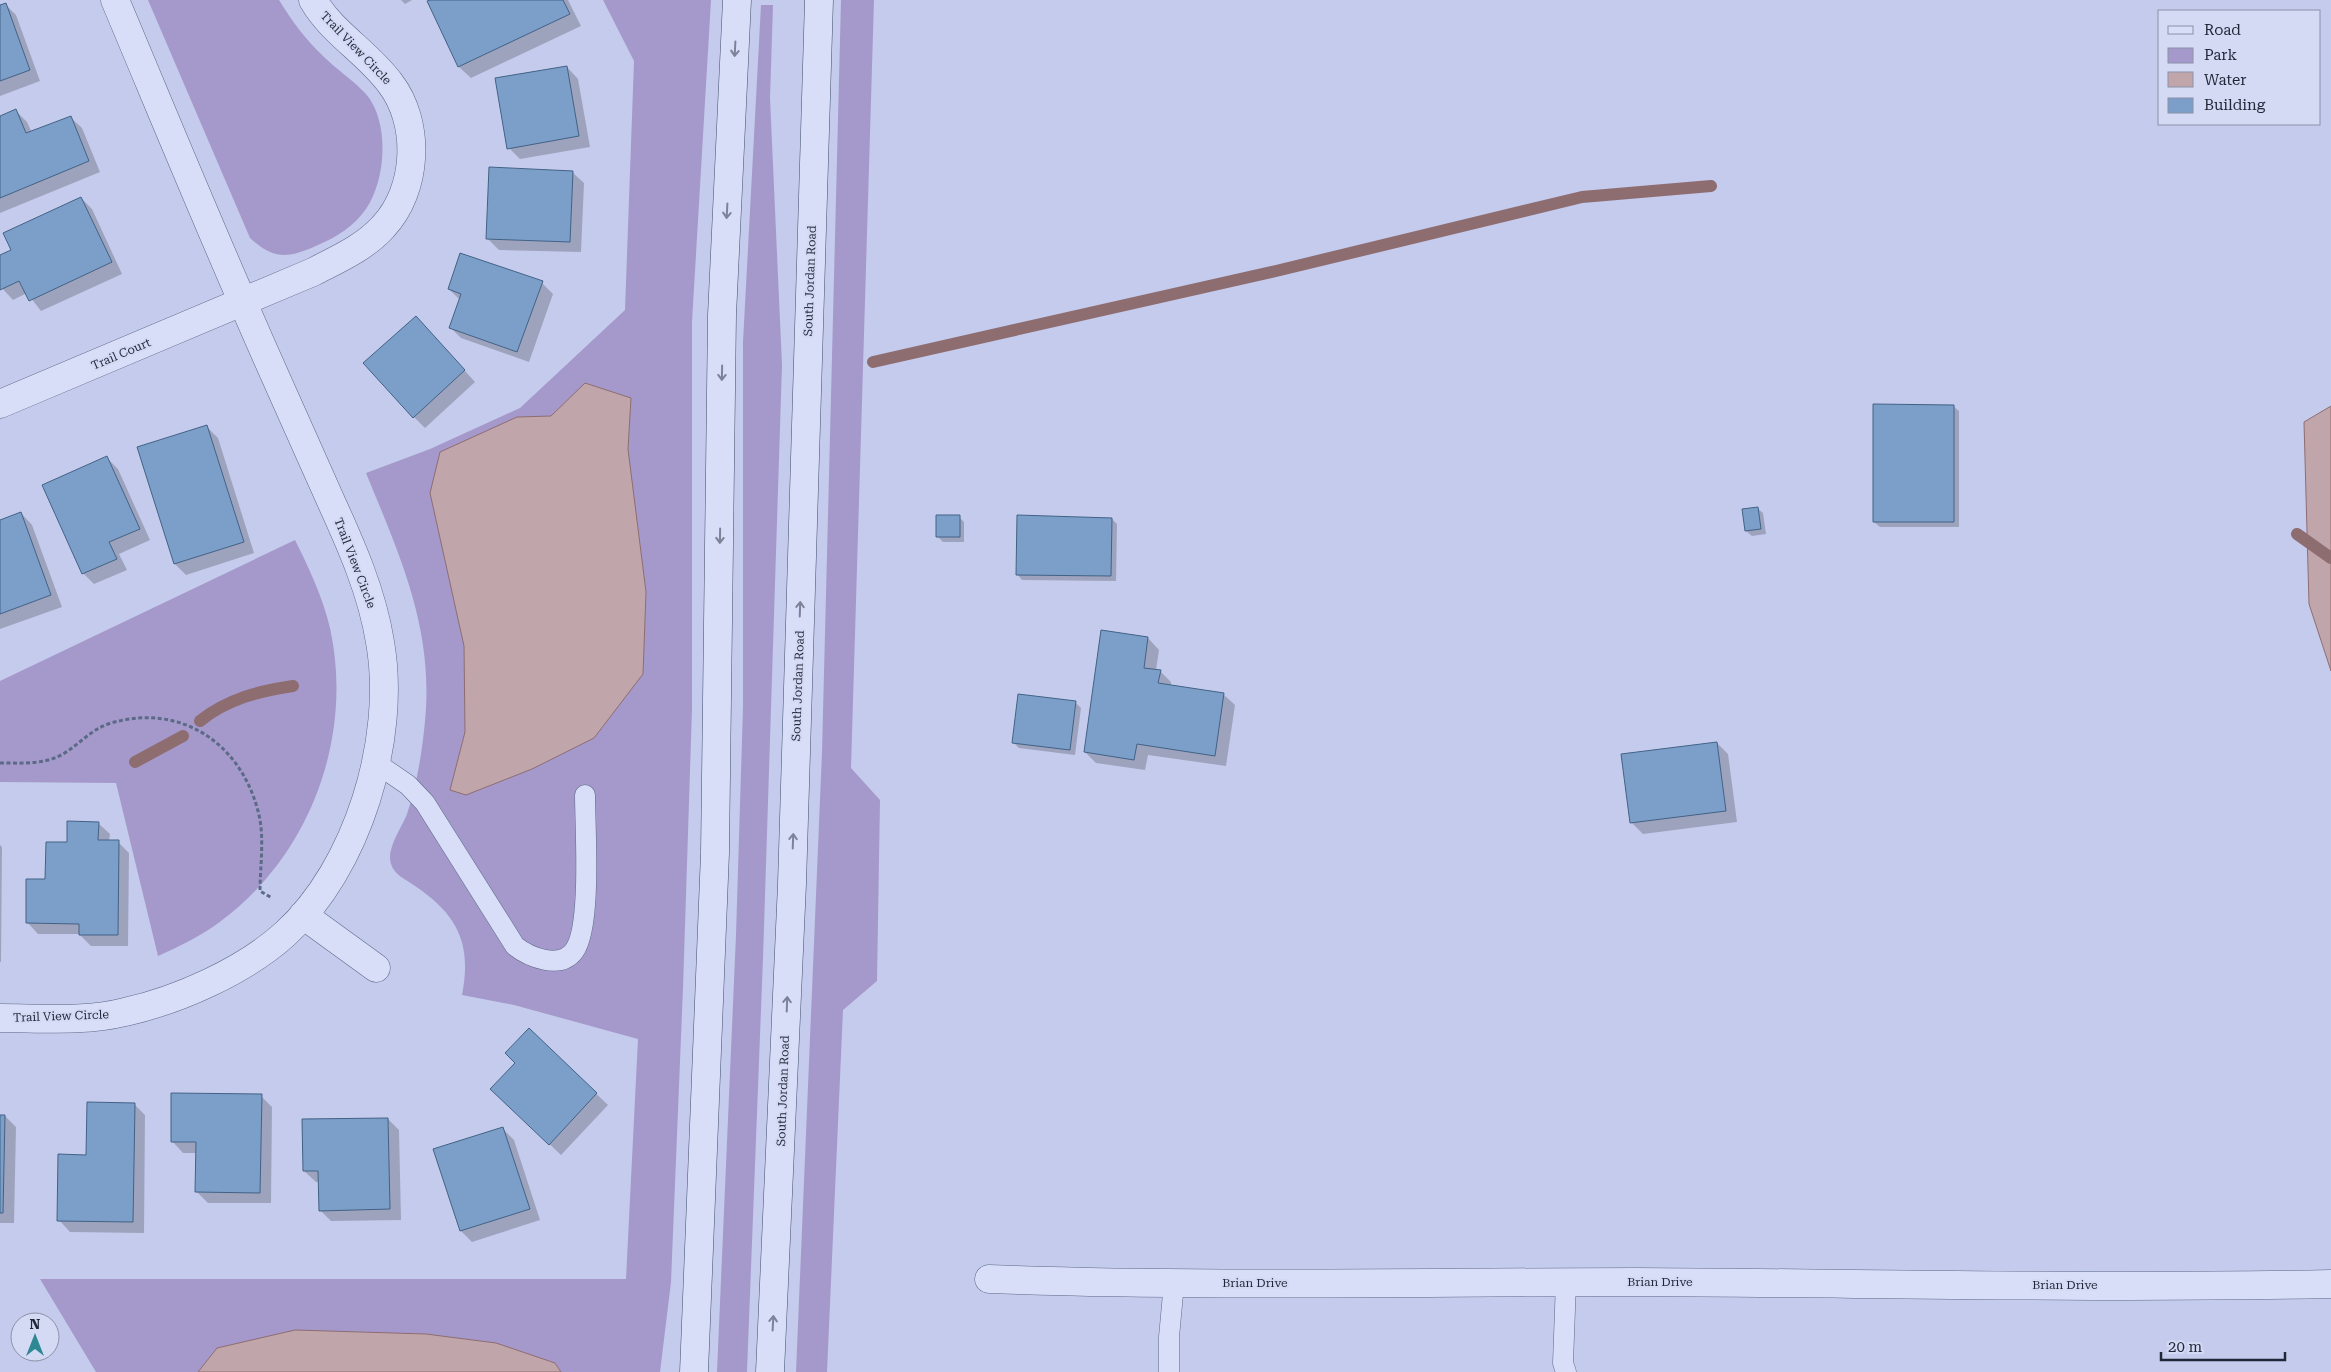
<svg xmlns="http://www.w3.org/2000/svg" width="2331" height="1372" font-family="'Roboto Serif',serif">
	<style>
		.green { fill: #a599cb }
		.water { fill: #c0a6ab; stroke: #8e6d71 }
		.shadow { fill: #0003 }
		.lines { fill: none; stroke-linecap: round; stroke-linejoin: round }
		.stream { stroke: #8e6d71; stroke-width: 12 }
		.building { fill: #7c9fca; stroke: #426285 }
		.lane-casing { stroke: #5b6a87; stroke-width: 21 }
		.street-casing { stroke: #5b6a87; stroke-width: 29 }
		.secondary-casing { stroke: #3f4e69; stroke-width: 29 }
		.path { stroke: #5b6a87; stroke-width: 3; stroke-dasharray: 4 2.5; stroke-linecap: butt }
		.lane { stroke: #d8ddf8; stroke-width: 20 }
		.street { stroke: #d8ddf8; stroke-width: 28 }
		.secondary { stroke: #d8ddf8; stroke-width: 28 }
		.oneway { stroke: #7c8298 }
		.labels { text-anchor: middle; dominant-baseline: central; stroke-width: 4; stroke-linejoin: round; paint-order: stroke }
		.street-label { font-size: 12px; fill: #1f2838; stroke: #d4d9f4 }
	</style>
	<rect width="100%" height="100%" fill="#c5cbed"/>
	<path class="green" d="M148,0h131c13,21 26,39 44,56 13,13 30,24 43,38 24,28 20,86 0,115 -12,17 -29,28 -48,36 -29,13 -43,16 -68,-7z
		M603,0h108l-19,322v387l-9,279 -12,294 -11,90h-564l-56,-93h586l12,-240 -124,-34 -52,-10c10,-51 -4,-80 -47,-109 -8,-6 -21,-11 -24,-22 -5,-15 11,-37 16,-50 10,-29 15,-62 18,-93 9,-92 -25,-165 -59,-248l64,-24 90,-41 105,-98 9,-249z
		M841,0h33l-23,768 29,32 -3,181 -34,29 -16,362h-31l26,-620z
		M761,5h12l-3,93 12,267 -19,593 -16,414h-30l19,-437 7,-228v-365z
		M295,540c14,28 28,58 35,88 24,109 -20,227 -109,293 -20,15 -41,25 -63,35l-42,-173 -116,-1v-101z"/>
	<path class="water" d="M585,383l46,15 -3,51 18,143 -3,82 -49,64 -62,31 -66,26 -16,-5 15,-58 -1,-86 -34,-153 10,-41 77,-35 34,-1z
		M2331,406v265l-22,-67 -5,-182z
		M295,1330l131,4 70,9 59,20 6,9h-363l19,-24z"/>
	<path class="shadow" d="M401,0h11l-7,4z
		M433,0h135l13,26 -110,52 -12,-11 -31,-65z
		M5,4l11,11 24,66 -40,15v-90z
		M567,67l11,12 12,68 -70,12 -11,-11z
		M16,111l11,11 5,11 38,-16 12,11 18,44 -100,41v-96z
		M572,172l12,11 -3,69 -82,-2 -12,-12z
		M81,198l11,11 30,65 -81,37 -14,-18 -14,7 -13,-14v-30l13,-6z
		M542,283l11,11 -24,68 -68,-24 -11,-11 10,-27 -11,-11z
		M427,329l48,53 -50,46 -11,-11z
		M1953,406l6,5v116h-79l-6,-5z
		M207,427l11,11 36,115 -68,22 -11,-11 -36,-116z
		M107,458l11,11 32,71 -31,14 8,16 -33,14 -11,-11z
		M1757,508l6,5 3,21 -14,2 -6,-5z
		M21,513l11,12 30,82 -62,22v-108z
		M959,517l5,5v20h-21l-6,-6z
		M1112,519l5,5 -1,57 -94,-1 -5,-6z
		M1148,638l11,12 -3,20 4,1 11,11v4l52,8 12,11 -9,61 -78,-11 -3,15 -49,-7 -11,-11z
		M1075,702l6,6 -6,47 -56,-7 -5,-5z
		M1717,743l11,11 9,68 -94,12 -11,-11z
		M98,823l12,11 -1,7 9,1 11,11 -1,93h-37l-12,-12h-41l-11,-12 19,-42 22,-36z
		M0,845l2,2 -1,115h-1z
		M529,1030l79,75 -47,50 -58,-55z
		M261,1096l11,11 -1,96h-63l-11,-11v-39h-14l-11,-12z
		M134,1104l11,11 -1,118 -74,-1 -11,-12 28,-64z
		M0,1116h5l11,11 -2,96h-14z
		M388,1119l11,11 2,90 -70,1 -11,-11 -1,-28h-3l-12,-11z
		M503,1129l11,11 26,80 -68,22 -11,-11z"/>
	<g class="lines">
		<path class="stream" d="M873,362l403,-91 306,-74 129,-11
			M2297,534l34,24
			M200,721c27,-22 59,-30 93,-35
			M135,762l48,-26"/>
	</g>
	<path class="building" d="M430,0h133l7,14 -112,53 -31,-66z
		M6,3l24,67 -30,11v-76z
		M567,66l12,70 -72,13 -12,-71z
		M16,109l10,24 45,-17 18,45 -89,37v-82z
		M489,167l84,4 -3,71 -84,-3z
		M81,197l31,65 -83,39 -10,-20 -19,9v-35l11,-5 -8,-17z
		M460,253l83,28 -26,71 -68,-24 12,-34 -13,-5z
		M416,316l49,54 -52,48 -50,-55z
		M1873,404l81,1v117h-81z
		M207,425l37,117 -70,22 -37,-117z
		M107,456l33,73 -31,13 8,17 -35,15 -40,-89z
		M1758,507l3,22 -16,2 -3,-22z
		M21,512l30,83 -51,19v-94z
		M936,515h24v22h-24z
		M1017,515l95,3 -1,58 -95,-1z
		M1101,630l47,7 -4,31 17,2 -3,13 66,10 -9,63 -78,-12 -3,16 -50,-8z
		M1018,694l58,7 -6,49 -58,-7z
		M1717,742l9,69 -96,12 -9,-69z
		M67,821l32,1 -1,18h21l-1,95h-39v-11l-53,-1v-44h19l1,-37h21z
		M529,1028l68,65 -48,52 -59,-56 25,-26 -10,-10z
		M171,1093l91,1 -2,99 -65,-1 1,-50h-25z
		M87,1102l48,1 -2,119 -76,-1 1,-67 28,1z
		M0,1115h5l-2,98h-3z
		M388,1118l2,91 -71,2 -1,-40h-15l-1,-52z
		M503,1127l27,82 -70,22 -27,-82z"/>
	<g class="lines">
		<defs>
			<path id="lane" d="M376,763l32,22 17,18 90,143c14,11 45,24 59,5 18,-24 11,-123 11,-156
				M1169,1372v-35l5,-54
				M1566,1372l-3,-9 3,-81"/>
			<path id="street" d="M0,404l313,-132c25,-13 51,-24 70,-45 35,-37 38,-104 7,-144 -23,-31 -58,-50 -77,-83
				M303,915l73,53
				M0,1018c41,0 85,4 125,-6 54,-12 119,-41 160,-78 73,-66 112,-196 95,-292 -8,-50 -29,-97 -50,-143 -18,-40 -36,-81 -54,-121 -56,-125 -108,-252 -161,-378
				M989,1279c216,8 432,3 648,3 231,1 463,7 694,2"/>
			<path id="secondary" d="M694,1372l21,-519 7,-538 15,-315
				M770,1372l22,-488 27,-884"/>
		</defs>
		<use href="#lane" class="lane-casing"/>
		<use href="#street" class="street-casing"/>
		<use href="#secondary" class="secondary-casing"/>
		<path class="path" d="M0,763c21,0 44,2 63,-9 17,-10 28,-25 48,-31 69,-20 129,19 147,88 7,25 2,55 2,80l12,7"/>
		<use href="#lane" class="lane"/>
		<use href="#street" class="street"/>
		<use href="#secondary" class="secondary"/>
	</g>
	<defs><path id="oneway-shaft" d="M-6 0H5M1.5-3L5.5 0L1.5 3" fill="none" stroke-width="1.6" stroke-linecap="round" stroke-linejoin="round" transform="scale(1.25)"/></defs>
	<g class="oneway">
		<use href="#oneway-shaft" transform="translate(735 49) rotate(93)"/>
		<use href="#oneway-shaft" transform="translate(727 211) rotate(93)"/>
		<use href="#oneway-shaft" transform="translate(722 373) rotate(91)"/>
		<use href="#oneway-shaft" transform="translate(720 536) rotate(91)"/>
		<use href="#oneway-shaft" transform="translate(800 609) rotate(-88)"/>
		<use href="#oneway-shaft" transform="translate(793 841) rotate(-88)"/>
		<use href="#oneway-shaft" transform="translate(787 1004) rotate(-88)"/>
		<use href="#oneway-shaft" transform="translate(773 1323) rotate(-87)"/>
	</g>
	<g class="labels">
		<g class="street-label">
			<text transform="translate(356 48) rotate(46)">Trail View Circle</text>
			<text transform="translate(810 281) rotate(-88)">South Jordan Road</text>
			<text transform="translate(121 354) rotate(-23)">Trail Court</text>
			<text transform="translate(355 563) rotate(69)">Trail View Circle</text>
			<text transform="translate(798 686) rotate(-88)">South Jordan Road</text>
			<text transform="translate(61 1016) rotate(-2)">Trail View Circle</text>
			<text transform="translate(783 1091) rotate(-88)">South Jordan Road</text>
			<text x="1660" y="1282">Brian Drive</text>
			<text x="1255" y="1283">Brian Drive</text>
			<text x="2065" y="1285">Brian Drive</text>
		</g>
	</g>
	<rect x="2158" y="10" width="162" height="115" fill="#d4d9f4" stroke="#8c92a9"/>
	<rect x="2168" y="26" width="25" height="8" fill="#d8ddf8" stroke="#8c92a9"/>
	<text x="2204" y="35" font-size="15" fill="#1f2838">Road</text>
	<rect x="2168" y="48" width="25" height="15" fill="#a599cb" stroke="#8c92a9"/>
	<text x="2204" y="60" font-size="15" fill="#1f2838">Park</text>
	<rect x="2168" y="72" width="25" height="15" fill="#c0a6ab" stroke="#8c92a9"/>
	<text x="2204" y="85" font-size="15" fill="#1f2838">Water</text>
	<rect x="2168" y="98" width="25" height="15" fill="#7c9fca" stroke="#8c92a9"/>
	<text x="2204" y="110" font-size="15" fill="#1f2838">Building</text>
	<g transform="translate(35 1337)"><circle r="24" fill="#d4d9f4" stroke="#8c92a9"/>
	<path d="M0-4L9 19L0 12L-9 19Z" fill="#2d8894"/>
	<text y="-8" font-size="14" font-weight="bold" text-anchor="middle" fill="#1f2838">N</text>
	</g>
	<path d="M2161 1352v8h124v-8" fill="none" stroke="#1f2838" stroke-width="2.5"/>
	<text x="2168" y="1352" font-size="15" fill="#1f2838" stroke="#d4d9f4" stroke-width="4" paint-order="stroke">20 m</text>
</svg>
